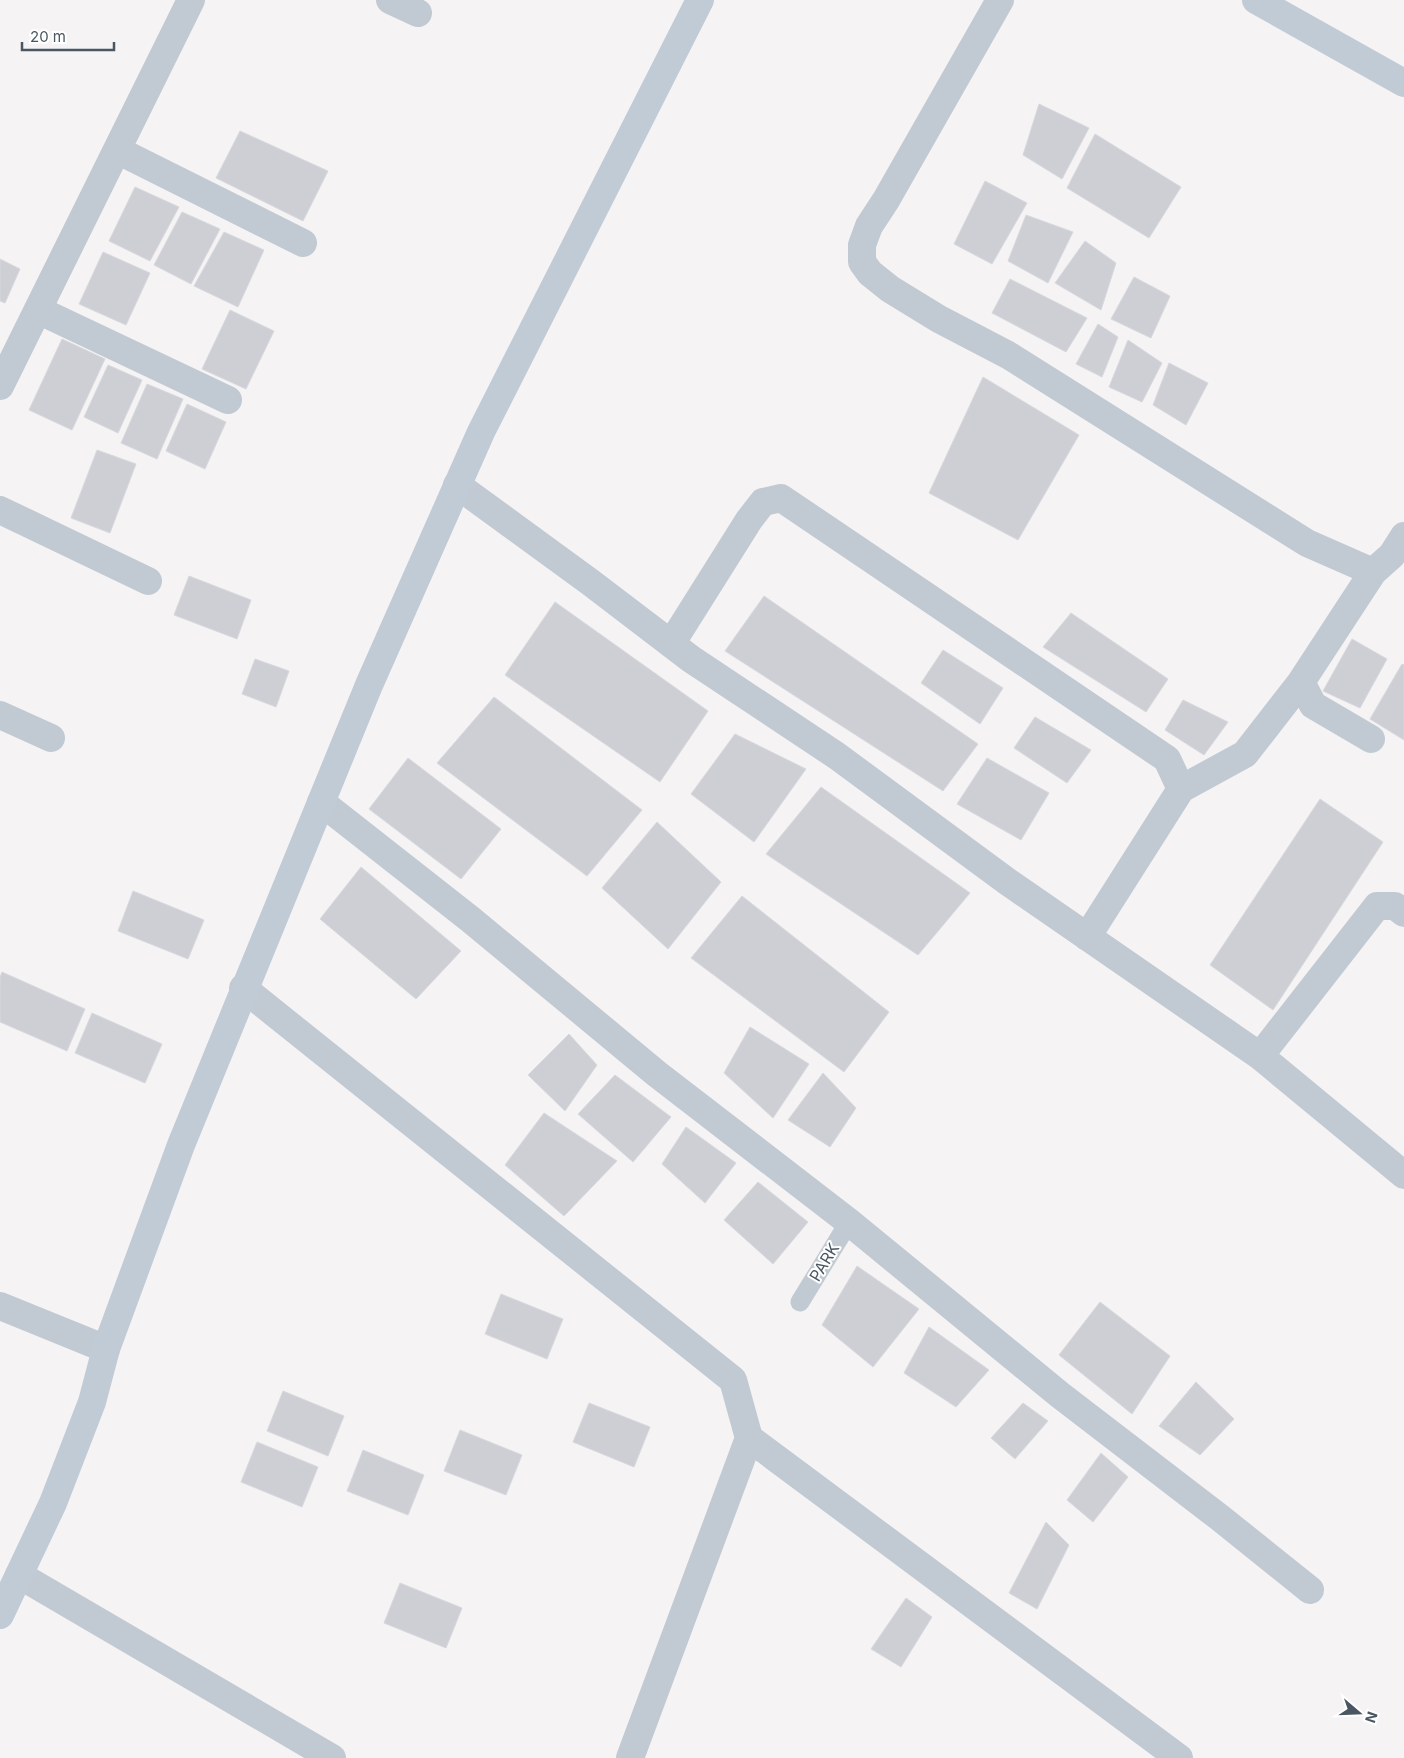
<svg xmlns="http://www.w3.org/2000/svg" width="1404" height="1758" font-family="Inter,sans-serif">
	<style>
		.building { fill: #cdcfd5; stroke: #d7d9de }
		.lines { fill: none; stroke-linecap: round; stroke-linejoin: round }
		.lane { stroke: #c1cad2; stroke-width: 19 }
		.street { stroke: #c1cad2; stroke-width: 28 }
		.secondary { stroke: #c1cbd6; stroke-width: 28 }
		.labels { text-anchor: middle; dominant-baseline: central; stroke-width: 4; stroke-linejoin: round; paint-order: stroke }
		.street-label { font-size: 16px; fill: #4a5661; stroke: #fff }
	</style>
	<rect width="100%" height="100%" fill="#f5f3f3"/>
	<path class="building" d="M1039,104l50,24 -27,51 -39,-24z
		M240,131l88,40 -25,50 -87,-43z
		M1095,134l86,53 -32,51 -82,-50z
		M985,181l42,22 -35,61 -38,-20z
		M135,187l44,20 -29,54 -41,-20z
		M182,212l38,17 -29,55 -37,-19z
		M1026,215l47,17 -25,51 -40,-22z
		M224,232l40,18 -26,57 -44,-21z
		M1085,241l31,22 -15,47 -46,-27z
		M103,252l47,21 -24,52 -47,-21z
		M0,259l20,10 -15,34 -5,-2z
		M1134,277l36,19 -19,42 -40,-19z
		M1010,279l77,39 -21,34 -74,-39z
		M230,310l44,21 -28,58 -44,-20z
		M1098,324l20,13 -16,40 -26,-13z
		M62,339l43,20 -33,71 -43,-20z
		M1128,340l34,23 -20,39 -33,-15z
		M1169,363l39,20 -22,42 -33,-20z
		M108,365l34,15 -24,53 -34,-16z
		M983,377l96,58 -61,105 -89,-47z
		M147,384l36,15 -26,60 -36,-16z
		M187,404l39,18 -21,47 -39,-18z
		M97,450l39,14 -26,69 -39,-15z
		M189,576l62,24 -14,39 -63,-24z
		M764,596l214,148 -35,47 -218,-140z
		M555,602l153,109 -48,71 -155,-107z
		M1071,613l97,66 -22,33 -103,-65z
		M1352,639l35,20 -27,49 -37,-17z
		M943,650l60,38 -23,36 -59,-41z
		M255,659l34,12 -13,36 -34,-13z
		M1402,664l2,1v75l-34,-21z
		M494,697l148,113 -55,66 -150,-113z
		M1183,700l45,22 -24,33 -39,-25z
		M1035,717l56,33 -24,33 -53,-35z
		M735,734l71,35 -52,73 -63,-48z
		M408,758l93,71 -40,50 -92,-70z
		M987,758l62,35 -28,47 -64,-36z
		M821,787l149,106 -52,62 -152,-101z
		M1320,799l63,43 -110,168 -63,-45z
		M657,822l64,60 -53,67 -66,-61z
		M361,867l100,84 -45,48 -96,-80z
		M133,891l71,29 -16,39 -70,-28z
		M742,896l147,116 -45,60 -153,-114z
		M2,972l83,37 -18,42 -67,-29v-45z
		M92,1013l70,31 -17,39 -70,-30z
		M750,1027l59,37 -36,54 -49,-45z
		M569,1034l28,31 -32,46 -37,-36z
		M823,1073l33,35 -26,39 -42,-27z
		M615,1075l56,42 -38,45 -55,-48z
		M544,1113l73,48 -53,55 -59,-51z
		M686,1127l50,36 -31,40 -43,-39z
		M758,1182l50,40 -35,42 -49,-44z
		M857,1266l62,43 -46,58 -51,-42z
		M501,1294l62,25 -16,40 -62,-25z
		M1100,1302l70,54 -38,58 -73,-59z
		M929,1327l60,43 -33,37 -52,-34z
		M1196,1382l38,37 -34,36 -41,-29z
		M283,1391l61,25 -16,40 -61,-25z
		M589,1403l61,24 -16,40 -61,-25z
		M1023,1403l25,18 -33,38 -24,-21z
		M460,1430l62,25 -16,40 -62,-24z
		M257,1442l61,25 -16,40 -61,-25z
		M363,1450l61,25 -16,40 -61,-24z
		M1101,1453l27,24 -35,45 -26,-22z
		M1046,1522l23,23 -32,64 -28,-16z
		M400,1583l62,25 -16,40 -62,-25z
		M906,1598l26,19 -31,50 -30,-18z"/>
	<g class="lines">
		<path class="lane" d="M800,1302l49,-80"/>
		<path class="street" d="M390,0l28,13
			M1000,0l-114,200 -17,26 -7,19v17l8,11 20,16 49,30 69,36 299,188 66,29
			M117,150l186,93
			M38,310l190,90
			M0,386l191,-386
			M457,485l133,97 101,77 146,97 171,126 252,174 117,-150h18l9,7
			M0,510l148,71
			M671,644l78,-124 14,-18 18,-4 386,261 14,30
			M0,715l51,23
			M1371,739l-58,-34 -12,-23 72,-110 19,-17 12,-19
			M321,802l149,117 187,155 192,148 211,173 159,122 91,73
			M1087,937l94,-148 64,-35 56,-72
			M243,988l490,392 16,58 430,320
			M1260,1056l144,119
			M0,1306l106,43
			M19,1575l313,183
			M630,1758l119,-320"/>
		<path class="secondary" d="M1256,0l148,83
			M0,1615l53,-112 39,-101 14,-53 75,-204 188,-460 112,-253 219,-432"/>
	</g>
	<g class="labels">
		<g class="street-label">
			<text transform="translate(824 1262) rotate(-59)">PARK</text>
		</g>
	</g>
	<g transform="translate(1359 1713) rotate(109)" stroke="#ffffff" stroke-width="4" paint-order="stroke">
	<path d="M0-4L9 19L0 12L-9 19Z" fill="#4a5661"/>
	<text y="-8" font-size="14" font-weight="bold" text-anchor="middle" fill="#4a5661">N</text>
	</g>
	<path d="M22 42v8h92v-8" fill="none" stroke="#4a5661" stroke-width="2.5"/>
	<text x="30" y="42" font-size="15" fill="#4a5661" stroke="#ffffff" stroke-width="4" paint-order="stroke">20 m</text>
</svg>
